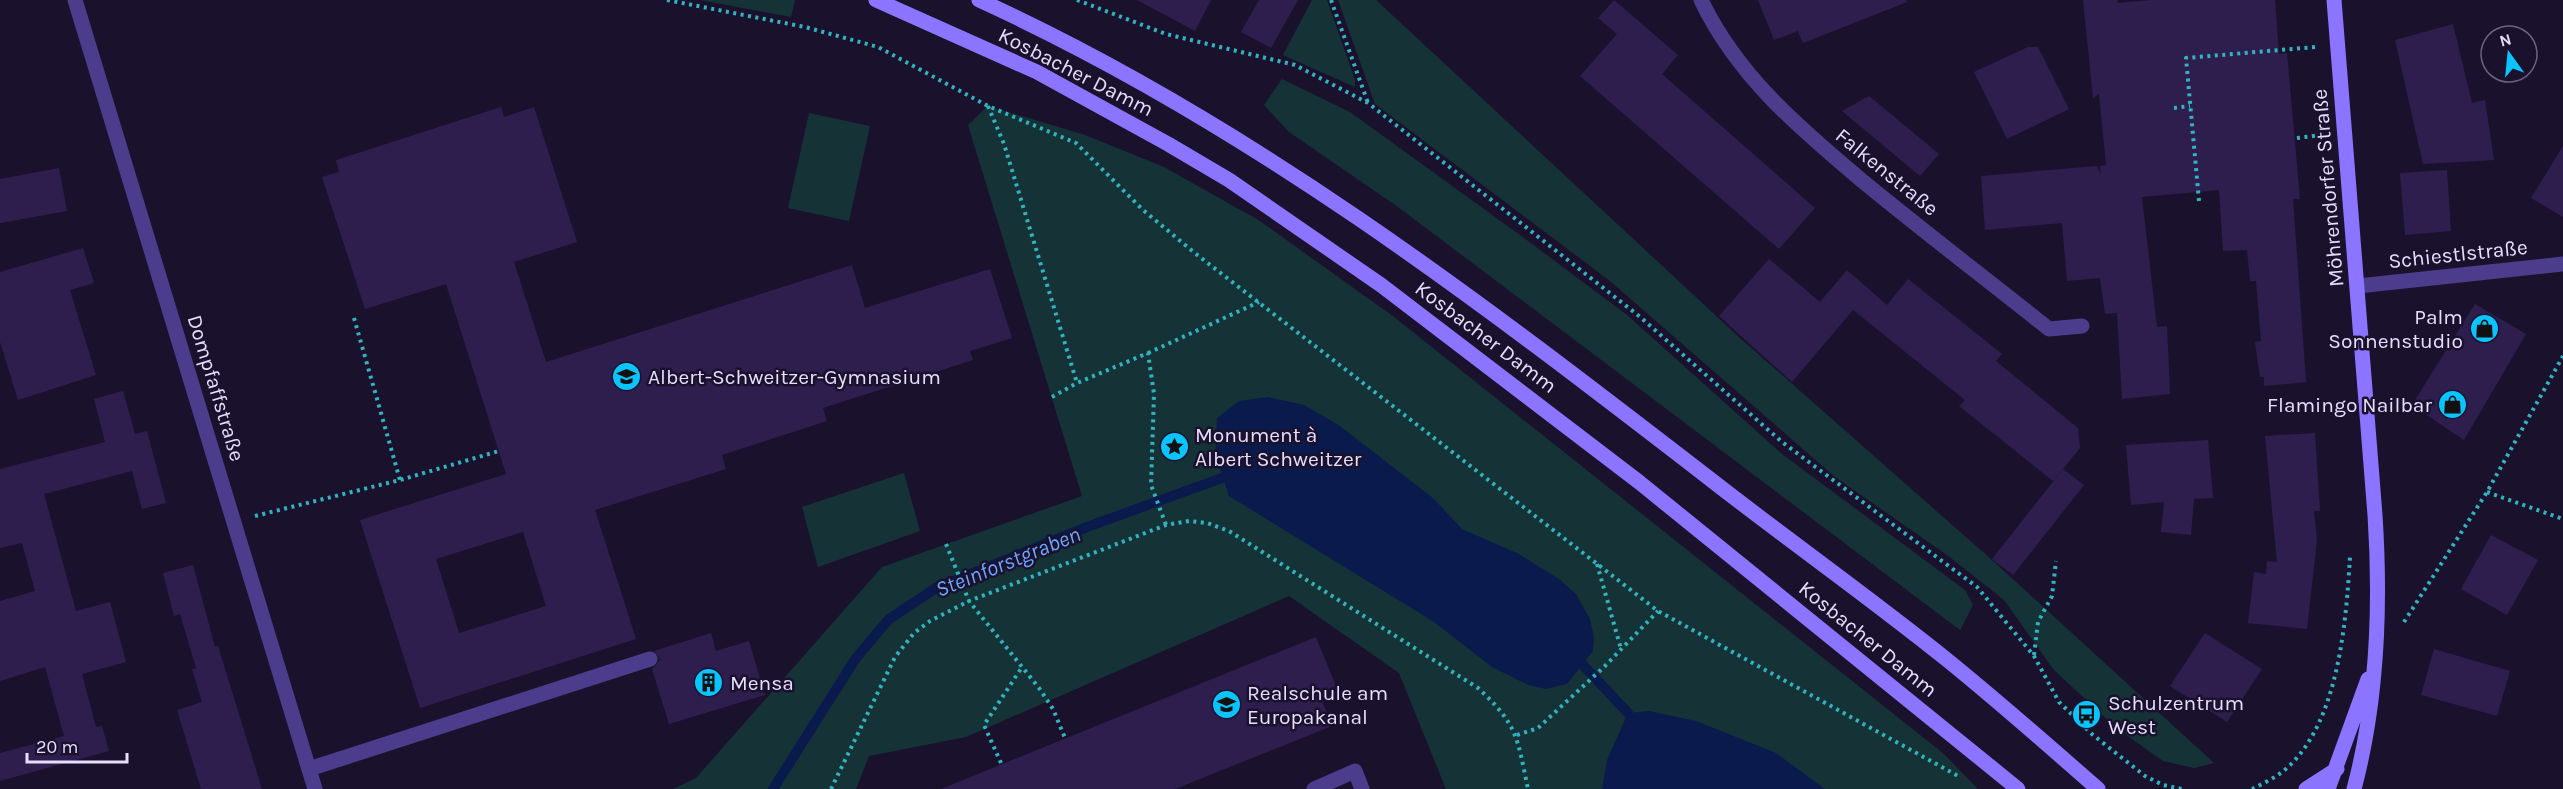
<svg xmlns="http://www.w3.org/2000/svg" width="2563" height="789" font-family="Karla,sans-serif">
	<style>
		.green { fill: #153337 }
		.water { fill: #0b1a4c }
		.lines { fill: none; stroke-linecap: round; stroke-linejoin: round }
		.stream { stroke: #0b1a4c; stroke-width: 10 }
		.building { fill: #2e1e4e; fill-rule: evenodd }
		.path { stroke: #31b4c0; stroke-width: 4; stroke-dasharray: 3 4.5; stroke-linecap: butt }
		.lane { stroke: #4b3d8c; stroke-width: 15 }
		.street { stroke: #4b3d8c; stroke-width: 15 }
		.secondary { stroke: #8b74ff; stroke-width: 15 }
		.labels { text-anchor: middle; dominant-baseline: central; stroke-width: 5; stroke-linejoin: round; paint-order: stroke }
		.street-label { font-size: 21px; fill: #e6ddff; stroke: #1a122d }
		.poi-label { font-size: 21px; fill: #e6ddff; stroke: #1a122d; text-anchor: start }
		.water-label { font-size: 22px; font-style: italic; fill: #6ba6ff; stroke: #1a122d }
	</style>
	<rect width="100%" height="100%" fill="#1a122d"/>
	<path class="green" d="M700,0h95l-4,17z
		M1312,0h15l28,80v7l-72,-32z
		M1338,0h38l365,339 251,221 222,203 -20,5 -31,-7 -48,-34 -61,-57 -50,-70 -57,-45 -112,-78 -225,-196 -235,-177z
		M1282,79l68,33 174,126 103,77 155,139 183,136 8,15 -13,25 -562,-423 -109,-75 -25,-27z
		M988,106l97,29 79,32 96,54 134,96 550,437 34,35h-532l-47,-116 -110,-77 -323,141 -97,19 -13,33h-183l23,-11 186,-211 200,-71 -114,-371z
		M809,113l61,13 -21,95 -61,-13z
		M904,473l16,58 -102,36 -16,-60z"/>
	<path class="water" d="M1268,397l36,8 36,21 93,72 29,31 57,25 40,25 17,15 14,25 4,18 -1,14 -26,33 -21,5 -18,-4 -36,-18 -58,-45 -205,-126 -14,-42 2,-36 22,-17z
		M1649,711l47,10 80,32 49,36h-223l5,-29 21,-47z"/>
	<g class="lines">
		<path class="stream" d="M1583,665l45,48
			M773,789l83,-131 33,-39 47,-31 151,-61 135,-49"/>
	</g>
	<path class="building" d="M1137,0h74l-16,31z
		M1259,0h39l-27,48 -30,-16z
		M1614,0l64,55 -16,19 153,134 -36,41 -199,-173 37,-42 -19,-16z
		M1758,0h148l1,2 -104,41 -5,-12 -24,9z
		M2083,0h34l1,3 34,-3h123l4,54 8,-1 13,146h-7l13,183 -42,4v-9h-4l-5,-35 6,-1 -5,-60h-6l-3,-31 -24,1 -4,-61 -77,7 15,130 10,-1 3,68 -48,5 -5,-86 -12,1 -5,-36 -33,3 -5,-58 -77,7 -4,-54 116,-10 4,9 -1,-9 6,-1 -7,-71 -6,4z
		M2453,24l19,79 13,-3 9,60 -71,4 -28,-124z
		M2028,47h10l31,62 -62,30 -33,-67z
		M1869,96l70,58 -19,22 -78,-65z
		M501,107l3,10 30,-10 43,135 -63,20 32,100 306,-97 13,43 125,-39 22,69 -42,13 3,9 -150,48 4,13 -105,34 4,14 -131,41 41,129 -216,69 -60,-188 146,-46 -60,-190 -81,25 -43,-132 17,-5 -3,-12zM523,532l23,74 -87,27 -23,-74z
		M2563,146v71l-32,-19z
		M59,168l8,43 -67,12v-44z
		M2447,170l4,61 -46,4 -5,-62z
		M83,248l11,35 -24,7 26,85 -78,25 -18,-58v-70z
		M1769,259l51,43 27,-32 40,35 21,-26 94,75 -6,7 82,67 2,20 -27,33 -94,-75 6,-6 -112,-90 -61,72 -73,-66z
		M2475,304l51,30 -62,106 -52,-35z
		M123,391l12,43 12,-3 19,72 -24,6 -10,-38 -88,23 32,117 34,-9 16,60 -44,12 14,53 6,-1 7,25 -109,30v-28l64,-17 -19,-69 -45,14v-80l35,-10 -13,-48 -22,5v-79l105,-27 -11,-43z
		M2315,433l5,78h-6l3,29 -10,89 -59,-6 6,-51 12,2 1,-13 10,1 -12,-126z
		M2208,440l5,58 -19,1 -3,36 -30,-3 3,-30 -33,3 -5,-60z
		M2063,469l21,16 -71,90 -21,-16z
		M2491,535l47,25 -31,55 -46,-26z
		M193,565l22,82 3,-1 44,143h-61l-24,-79 25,-8 -10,-33 4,-1 -16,-54 -6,2 -11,-43z
		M711,633l5,18 33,-10 16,54 -96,29 -17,-55 8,-9 -6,-9z
		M2205,633l57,36 -35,53 -57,-36z
		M1316,637l20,49 -17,7 13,33 -157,63h-234z
		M2434,649l76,22 -13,45 -76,-21z"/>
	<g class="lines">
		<path class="path" d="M667,0l138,27 73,20 110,59 88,37 67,67 53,44 462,357 302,166
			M1077,0l89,34 129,31 73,38 271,213 143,126 195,145 57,69 25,46 34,33 52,41 18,9 19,4
			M1331,0l37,103
			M988,106l16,38 73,239 71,-30 6,41 -3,91 15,40
			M2174,108l16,-2
			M2297,138l25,-3
			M2199,201l-13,-143 129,-11
			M354,318l46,162
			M1148,353l111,-51
			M1052,397l25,-14
			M2487,492l76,27
			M255,516l145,-36 99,-29
			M946,544l23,57 70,87 14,21 12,29
			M1597,564l24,85
			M2404,622l83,-130 76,-136
			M2034,655l4,-33 14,-26 4,-35
			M1517,735l21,-7 67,-62 53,-55
			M1001,763l-17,-38 38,-58
			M831,789l64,-132 19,-24 16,-12 39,-20 197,-76 23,-4 18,2 22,8 249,157c40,37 39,49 50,101
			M2252,789c12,-6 25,-12 35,-21 52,-47 59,-146 63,-211"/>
		<path class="lane" d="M309,769l341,-110
			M1314,789l41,-18 7,18"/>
		<path class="street" d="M75,0l240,789
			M1701,0c36,75 96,126 159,179 62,51 126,100 189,150l33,-3
			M2358,286l205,-22"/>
		<path class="secondary" d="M876,0l161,72 131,72 61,36 152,105 258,197 379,307
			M979,0c268,122 499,300 731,479 78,61 159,118 236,180 52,42 102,86 152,130
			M2334,0l41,515c6,92 3,184 -21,274
			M2306,789l31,-20
			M2328,789l40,-110"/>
	</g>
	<defs>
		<symbol id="shop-disc" viewBox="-11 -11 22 22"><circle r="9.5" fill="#09c4ff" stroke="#1a122d"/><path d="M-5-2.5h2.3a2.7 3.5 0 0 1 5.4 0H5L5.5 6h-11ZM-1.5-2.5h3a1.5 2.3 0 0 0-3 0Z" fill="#111"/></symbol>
		<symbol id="school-disc" viewBox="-11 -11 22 22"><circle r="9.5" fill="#09c4ff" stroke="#1a122d"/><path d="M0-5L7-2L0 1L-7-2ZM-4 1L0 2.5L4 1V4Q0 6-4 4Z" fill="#111"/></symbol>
		<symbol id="sight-disc" viewBox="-11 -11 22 22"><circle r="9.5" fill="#09c4ff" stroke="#1a122d"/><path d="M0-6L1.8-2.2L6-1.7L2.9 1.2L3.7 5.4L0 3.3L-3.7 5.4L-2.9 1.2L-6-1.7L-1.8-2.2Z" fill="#111"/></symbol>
		<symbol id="building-disc" viewBox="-11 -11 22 22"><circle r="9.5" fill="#09c4ff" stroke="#1a122d"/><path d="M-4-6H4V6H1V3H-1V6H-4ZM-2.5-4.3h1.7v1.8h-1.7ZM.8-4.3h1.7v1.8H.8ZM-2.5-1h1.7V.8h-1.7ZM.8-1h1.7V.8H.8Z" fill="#111"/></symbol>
		<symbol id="bus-disc" viewBox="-11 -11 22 22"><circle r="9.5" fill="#09c4ff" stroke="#1a122d"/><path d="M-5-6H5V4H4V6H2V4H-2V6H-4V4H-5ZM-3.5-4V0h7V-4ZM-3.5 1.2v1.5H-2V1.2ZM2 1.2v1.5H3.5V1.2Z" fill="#111"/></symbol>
	</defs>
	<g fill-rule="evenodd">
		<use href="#shop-disc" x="2468" y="312" width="33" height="33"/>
		<use href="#school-disc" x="610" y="360" width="33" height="33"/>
		<use href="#shop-disc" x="2436" y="388" width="33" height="33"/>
		<use href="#sight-disc" x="1158" y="430" width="33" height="33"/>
		<use href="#building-disc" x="692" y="666" width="33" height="33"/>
		<use href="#school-disc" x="1210" y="688" width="33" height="33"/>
		<use href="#bus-disc" x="2070" y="698" width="33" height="33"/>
	</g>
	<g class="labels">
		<g class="street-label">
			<text transform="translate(1076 72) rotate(27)">Kosbacher Damm</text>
			<text transform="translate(1887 172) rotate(39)">Falkenstraße</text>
			<text transform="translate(2328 188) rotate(-95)">Möhrendorfer Straße</text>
			<text transform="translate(2458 254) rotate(-6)">Schiestlstraße</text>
			<text transform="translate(1486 337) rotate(37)">Kosbacher Damm</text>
			<text transform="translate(216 388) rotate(73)">Dompfaffstraße</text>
			<text transform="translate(1868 639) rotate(39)">Kosbacher Damm</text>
		</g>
		<g class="poi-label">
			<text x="2463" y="317" text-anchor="end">Palm<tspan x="2463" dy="24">Sonnenstudio</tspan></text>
			<text x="648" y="377">Albert-Schweitzer-Gymnasium</text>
			<text x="2432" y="405" text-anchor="end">Flamingo Nailbar</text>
			<text x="1195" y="435">Monument à<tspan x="1195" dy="24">Albert Schweitzer</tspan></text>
			<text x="730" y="683">Mensa</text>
			<text x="1247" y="693">Realschule am<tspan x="1247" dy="24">Europakanal</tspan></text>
			<text x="2108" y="703">Schulzentrum<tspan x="2108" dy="24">West</tspan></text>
		</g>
		<g class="water-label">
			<text transform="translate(1008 562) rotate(-22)">Steinforstgraben</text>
		</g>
	</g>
	<g transform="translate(2509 54) rotate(345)"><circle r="28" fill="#1a122d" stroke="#6c6381" stroke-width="1.5"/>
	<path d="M0-4.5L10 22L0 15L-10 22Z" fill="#09c4ff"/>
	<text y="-9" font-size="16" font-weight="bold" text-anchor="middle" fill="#e6ddff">N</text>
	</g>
	<path d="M27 753v9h100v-9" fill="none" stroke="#e6ddff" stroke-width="3"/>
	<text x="36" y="753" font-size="18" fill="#e6ddff" stroke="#1a122d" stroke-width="4.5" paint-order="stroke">20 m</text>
</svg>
